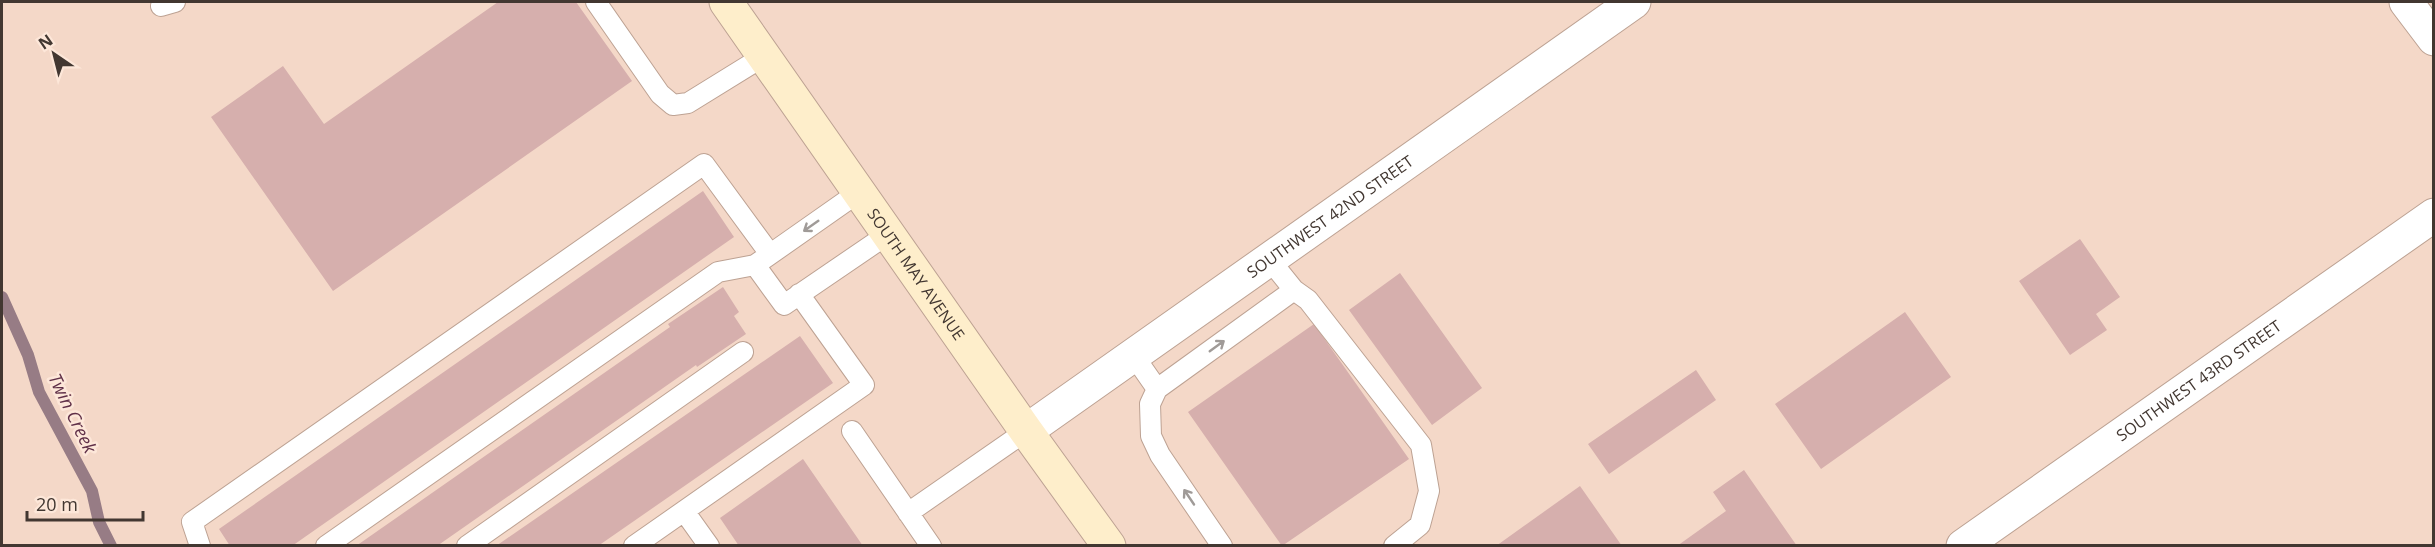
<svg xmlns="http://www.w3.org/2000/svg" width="2435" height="547" font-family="'Open Sans',sans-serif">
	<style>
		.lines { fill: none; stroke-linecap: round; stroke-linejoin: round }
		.stream { stroke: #977c85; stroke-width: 12 }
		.building { fill: #d6afad }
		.service-casing { stroke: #bda293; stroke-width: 22 }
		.minor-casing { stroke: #bda293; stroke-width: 35 }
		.secondary-casing { stroke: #bda293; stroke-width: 35 }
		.service { stroke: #fff; stroke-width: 20 }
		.minor { stroke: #fff; stroke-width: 33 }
		.secondary { stroke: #feeecb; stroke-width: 33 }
		.oneway { stroke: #a09b98 }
		.labels { text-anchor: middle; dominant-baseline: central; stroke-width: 5; stroke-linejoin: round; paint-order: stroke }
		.street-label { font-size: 16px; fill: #423731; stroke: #fde7d9 }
		.water-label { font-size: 18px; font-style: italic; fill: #603048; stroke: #fde7d9 }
	</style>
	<rect width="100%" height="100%" fill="#f4d8c8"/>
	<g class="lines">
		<path class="stream" d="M2,297l26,58 11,37 53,99 7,31 12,24"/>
	</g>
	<path class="building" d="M498,2h78l56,79 -299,210 -122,-174 72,-51 41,58z
		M703,191l31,46 -442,309h-62l-11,-17z
		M2080,239l40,58 -24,17 11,16 -37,25 -51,-74z
		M1400,273l82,115 -50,37 -83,-115z
		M723,287l16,25 -5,4 12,18 -49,33 -1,-2 -259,181h-81l314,-219 -2,-3z
		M1905,312l46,65 -130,92 -46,-65z
		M1314,324l95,135 -127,87 -94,-134z
		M800,336l33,47 -235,163h-102z
		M1696,370l20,30 -107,74 -21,-30z
		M803,459l60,87h-124l-19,-28z
		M1744,470l53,76h-120l49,-35 -13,-19z
		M1580,486l42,60h-126z"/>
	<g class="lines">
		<defs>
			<path id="service" d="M596,2l64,92 13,11 15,-2 76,-47
				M161,6l14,-4
				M859,192l-104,73 29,40 104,-71
				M1269,259l25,31 14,10 113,145 8,46 -9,34 -26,21
				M1134,356l23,33
				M852,431l79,115
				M684,511l25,35
				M908,513l118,-82
				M200,546l-8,-24 512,-358 66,90
				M326,546l392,-274 37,-7
				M467,546l276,-194
				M634,546l230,-161 -65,-91
				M1222,546l-62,-91 -9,-19 -1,-32 7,-15 137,-99"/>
			<g id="minor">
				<path d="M2406,2l28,37"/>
				<path id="s1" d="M1026,431l608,-429"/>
				<path id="s2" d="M1963,546l471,-331"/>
			</g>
			<g id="secondary">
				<path id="s3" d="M726,2l300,429 83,115"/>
			</g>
		</defs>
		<use href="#service" class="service-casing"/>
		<use href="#minor" class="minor-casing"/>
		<use href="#secondary" class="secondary-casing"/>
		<use href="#service" class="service"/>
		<use href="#minor" class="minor"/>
		<use href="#secondary" class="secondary"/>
	</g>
	<defs><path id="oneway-shaft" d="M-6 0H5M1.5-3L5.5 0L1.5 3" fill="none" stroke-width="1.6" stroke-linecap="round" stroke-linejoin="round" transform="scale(1.5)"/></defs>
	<g class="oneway">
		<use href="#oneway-shaft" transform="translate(811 226) rotate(145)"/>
		<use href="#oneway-shaft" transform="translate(1217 346) rotate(-36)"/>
		<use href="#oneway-shaft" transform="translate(1189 497) rotate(-124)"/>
	</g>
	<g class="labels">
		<g class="street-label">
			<text stroke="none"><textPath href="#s1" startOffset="372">SOUTHWEST 42ND STREET</textPath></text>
			<text stroke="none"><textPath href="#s3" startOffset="332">SOUTH MAY AVENUE</textPath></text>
			<text stroke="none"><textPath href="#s2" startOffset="288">SOUTHWEST 43RD STREET</textPath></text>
		</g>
		<g class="water-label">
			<text transform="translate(73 413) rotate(64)">Twin Creek</text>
		</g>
	</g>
	<rect width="2435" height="547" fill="none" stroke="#423731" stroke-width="6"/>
	<g transform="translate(54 54) rotate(325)" stroke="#fde7d9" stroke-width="4.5" paint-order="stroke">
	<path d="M0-4.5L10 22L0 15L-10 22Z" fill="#423731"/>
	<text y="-9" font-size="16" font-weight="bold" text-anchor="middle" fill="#423731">N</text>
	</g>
	<path d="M27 511v9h116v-9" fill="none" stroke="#423731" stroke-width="3"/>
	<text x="36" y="511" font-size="18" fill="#423731" stroke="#fde7d9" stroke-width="4.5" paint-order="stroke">20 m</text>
</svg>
